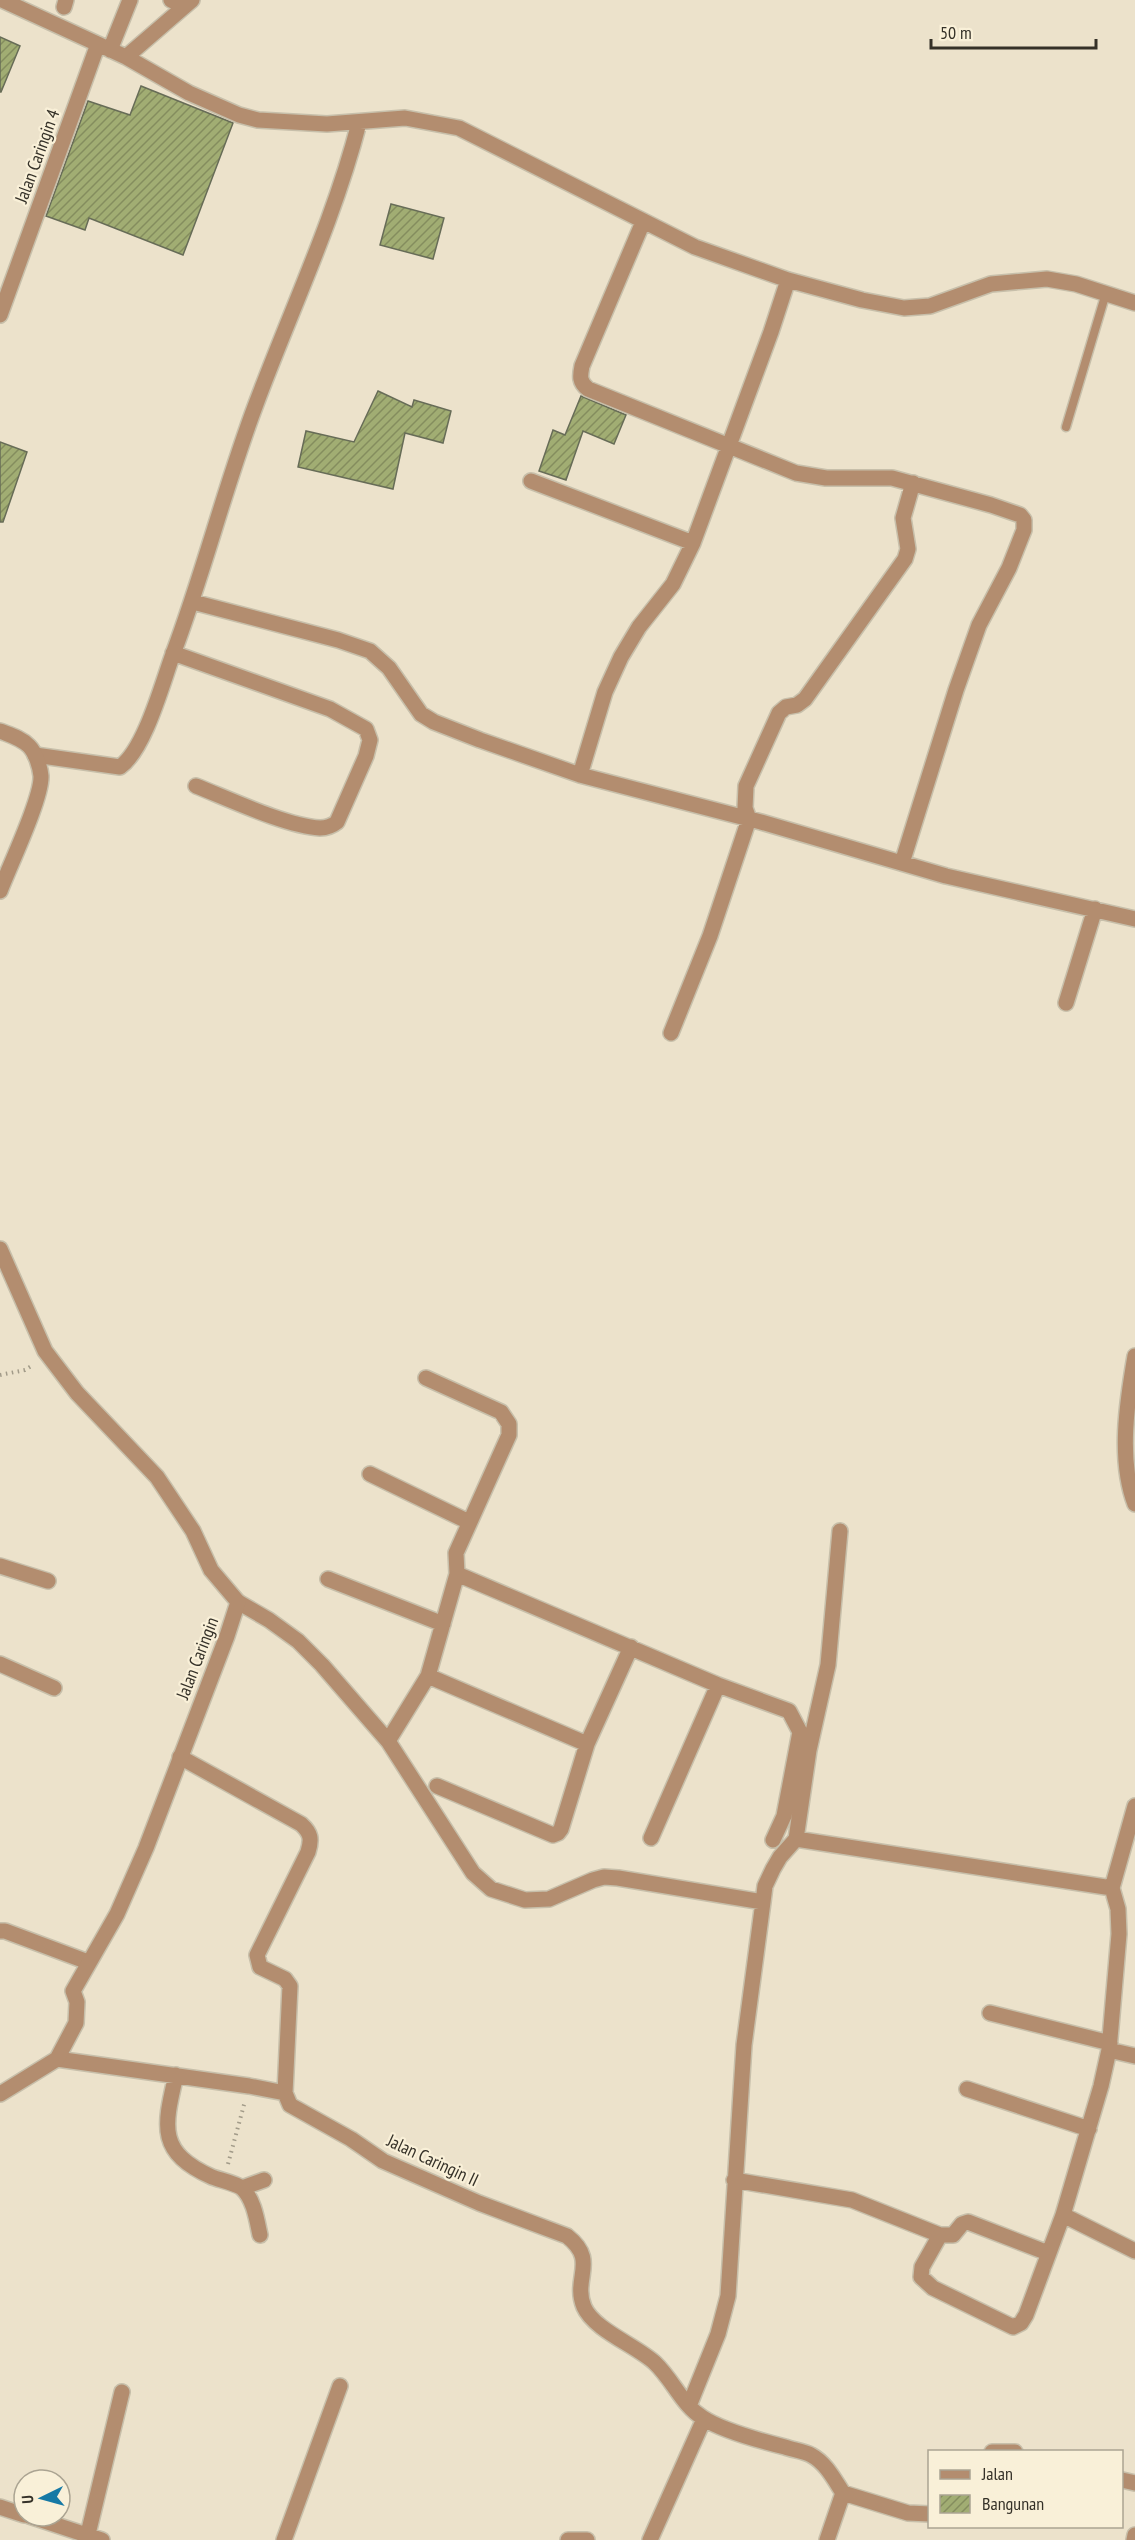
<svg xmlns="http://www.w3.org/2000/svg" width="1135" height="2540" font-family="'PT Sans Narrow',sans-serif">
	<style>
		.building { fill: url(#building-hatch); stroke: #676c57; stroke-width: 1.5 }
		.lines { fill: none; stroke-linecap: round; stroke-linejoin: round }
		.service-casing { stroke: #c7bfaa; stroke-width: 11 }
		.minor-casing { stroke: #c7bfaa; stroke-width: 18 }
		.tertiary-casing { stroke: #c7bfaa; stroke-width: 18 }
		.path { stroke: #a29b89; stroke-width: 4; stroke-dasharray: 1.5 4.5; stroke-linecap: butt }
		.service { stroke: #b38d6f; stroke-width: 8 }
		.minor { stroke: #b38d6f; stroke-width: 15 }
		.tertiary { stroke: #b38d6f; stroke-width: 15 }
		.labels { text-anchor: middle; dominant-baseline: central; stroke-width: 4.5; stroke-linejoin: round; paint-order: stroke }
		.street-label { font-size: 18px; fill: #353128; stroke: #f9f0d8 }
	</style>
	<defs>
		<pattern id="building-hatch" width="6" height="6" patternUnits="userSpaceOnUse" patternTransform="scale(1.5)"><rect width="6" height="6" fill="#a1ad73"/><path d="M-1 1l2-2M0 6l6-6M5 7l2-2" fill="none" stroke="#848d5e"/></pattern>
	</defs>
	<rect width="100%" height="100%" fill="#ece2cb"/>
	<path class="building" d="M0,37l20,9 -19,46h-1z
		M141,86l92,37 -50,132 -94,-37 -4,12 -39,-14 42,-115 42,14z
		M391,204l53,14 -11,41 -53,-14z
		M378,391l34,16 2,-7 37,11 -8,32 -38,-10 -12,56 -95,-22 8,-36 48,11z
		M581,396l45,19 -12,29 -31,-13 -17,49 -27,-9 14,-41 12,5z
		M0,442l27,10 -24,70h-3z"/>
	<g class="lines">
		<defs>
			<path id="service" d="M1066,427l40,-134"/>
			<path id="minor" d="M2,0l124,57 63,36 50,22 19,5 69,4 78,-6 54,10 236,119 93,33 74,20 42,8 26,-2 61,-22 56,-5 29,5 59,19
				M171,0l2,1
				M64,7l2,-7
				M110,50l20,-50
				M126,57l66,-57
				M643,222l-61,144c-2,10 -3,16 6,23l208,84 30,5h66l99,27 29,10 4,5v10l-15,38 -30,57 -23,65 -54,173
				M0,315l98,-271
				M531,481l162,62
				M193,602l145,38 32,11 19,17 32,46 13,8 46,18 100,35 181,47 185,54 189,43
				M173,653l157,56 36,20 4,11 -4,16 -29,66c-5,4 -10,6 -17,6 -34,-2 -91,-29 -124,-42
				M35,755l85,12c25,-18 42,-83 53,-113 31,-82 52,-168 83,-250 35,-94 78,-184 103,-281
				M580,775l25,-83 16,-35 18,-30 34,-43 20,-41 78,-211 17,-52
				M1066,1003l29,-94
				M671,1033l39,-97 39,-117 -4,-11 1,-22 33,-73 7,-6 11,-2 8,-6 100,-140 3,-10 -5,-31 10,-35
				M1135,1356c-8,46 -17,104 0,148
				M370,1474l99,48
				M0,1566l48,15
				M457,1574l261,111 71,26 11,21 -16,84 -11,24
				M328,1579l115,45
				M238,1602l31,18 29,21 24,24 66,76 85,132 18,16 34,11 24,-1 44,-19 11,-3 14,1 145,24
				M0,1664l54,24
				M428,1676l159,68 44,-97
				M388,1741l40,-65 29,-102 -1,-21 53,-118v-11l-8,-12 -75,-34
				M180,1757l121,67c10,9 11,15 7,28l-51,103 3,12 25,12 5,7 -5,107
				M437,1786l116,49 5,-2 3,-4 26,-85
				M1135,1806l-23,82 6,21 1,25 -10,116 -8,36 -38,129 72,36
				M651,1838l67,-153
				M796,1839l316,49
				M0,1931h5l83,31
				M990,2013l120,30
				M1109,2050l26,6
				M57,2059l192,27 36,7 5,12 61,34 32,22 96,42 88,33c32,25 5,42 17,71 10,23 53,39 71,56 18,17 27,42 48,55 20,13 58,23 82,29 8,3 19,4 26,8 15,8 23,24 32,38l65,20 22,1
				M176,2075c-12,52 -19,77 36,102 8,3 23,6 30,11 12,11 15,33 18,47
				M967,2089l122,40
				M734,2180l118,20 88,35h13l9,-11 6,-2 80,31
				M242,2188l22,-8
				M940,2235l-18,32 -1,10 12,11 80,39 8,-4 5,-8 37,-100
				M689,2406l29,-72 10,-38 16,-251 19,-143 2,-16 8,-17 7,-12 16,-18 13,-89 19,-85 12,-134
				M992,2452h23
				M1122,2480l13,3
				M0,2507l24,8
				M29,2516l73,24
				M88,2534l34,-142
				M284,2540l56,-154
				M568,2540h19
				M650,2540l54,-121
				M827,2540l16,-47
				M1134,2540l1,-5"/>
			<path id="tertiary" d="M0,731c10,4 21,7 29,15 7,7 11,21 12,30 1,22 -32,91 -41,115
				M0,1249l45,102 32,42 80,84 36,54 18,39 27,32 -11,34 -81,212 -29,66 -44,77 4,11 -1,21 -19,36 -57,35"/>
		</defs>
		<use href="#service" class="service-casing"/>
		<use href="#minor" class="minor-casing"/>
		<use href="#tertiary" class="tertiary-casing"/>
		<path class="path" d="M0,1375l25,-5 8,-5
			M228,2164l17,-63"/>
		<use href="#service" class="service"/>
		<use href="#minor" class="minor"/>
		<use href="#tertiary" class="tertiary"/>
	</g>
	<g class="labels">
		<g class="street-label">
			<text transform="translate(37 156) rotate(-70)">Jalan Caringin 4</text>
			<text transform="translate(197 1658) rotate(-69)">Jalan Caringin</text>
			<text transform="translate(433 2160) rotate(25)">Jalan Caringin II</text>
		</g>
	</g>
	<rect x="928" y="2450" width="195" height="78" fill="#f9f0d8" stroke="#aba492" stroke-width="1.5"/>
	<rect x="940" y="2470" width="30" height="9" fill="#b38d6f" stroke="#aba492" stroke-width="1.5"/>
	<text x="982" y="2480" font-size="18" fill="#353128">Jalan</text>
	<rect x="940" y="2495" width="30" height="18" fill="url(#building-hatch)" stroke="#aba492" stroke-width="1.5"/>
	<text x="982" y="2510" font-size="18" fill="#353128">Bangunan</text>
	<g transform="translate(42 2498) rotate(265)"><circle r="28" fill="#f9f0d8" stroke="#aba492" stroke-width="1.5"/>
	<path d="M0-4.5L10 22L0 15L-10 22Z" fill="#1679a5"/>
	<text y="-9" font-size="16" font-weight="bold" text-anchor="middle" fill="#353128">U</text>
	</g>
	<path d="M931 39v9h165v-9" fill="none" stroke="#353128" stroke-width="3"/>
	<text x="940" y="39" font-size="18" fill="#353128" stroke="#f9f0d8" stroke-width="4.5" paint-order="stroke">50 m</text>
</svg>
